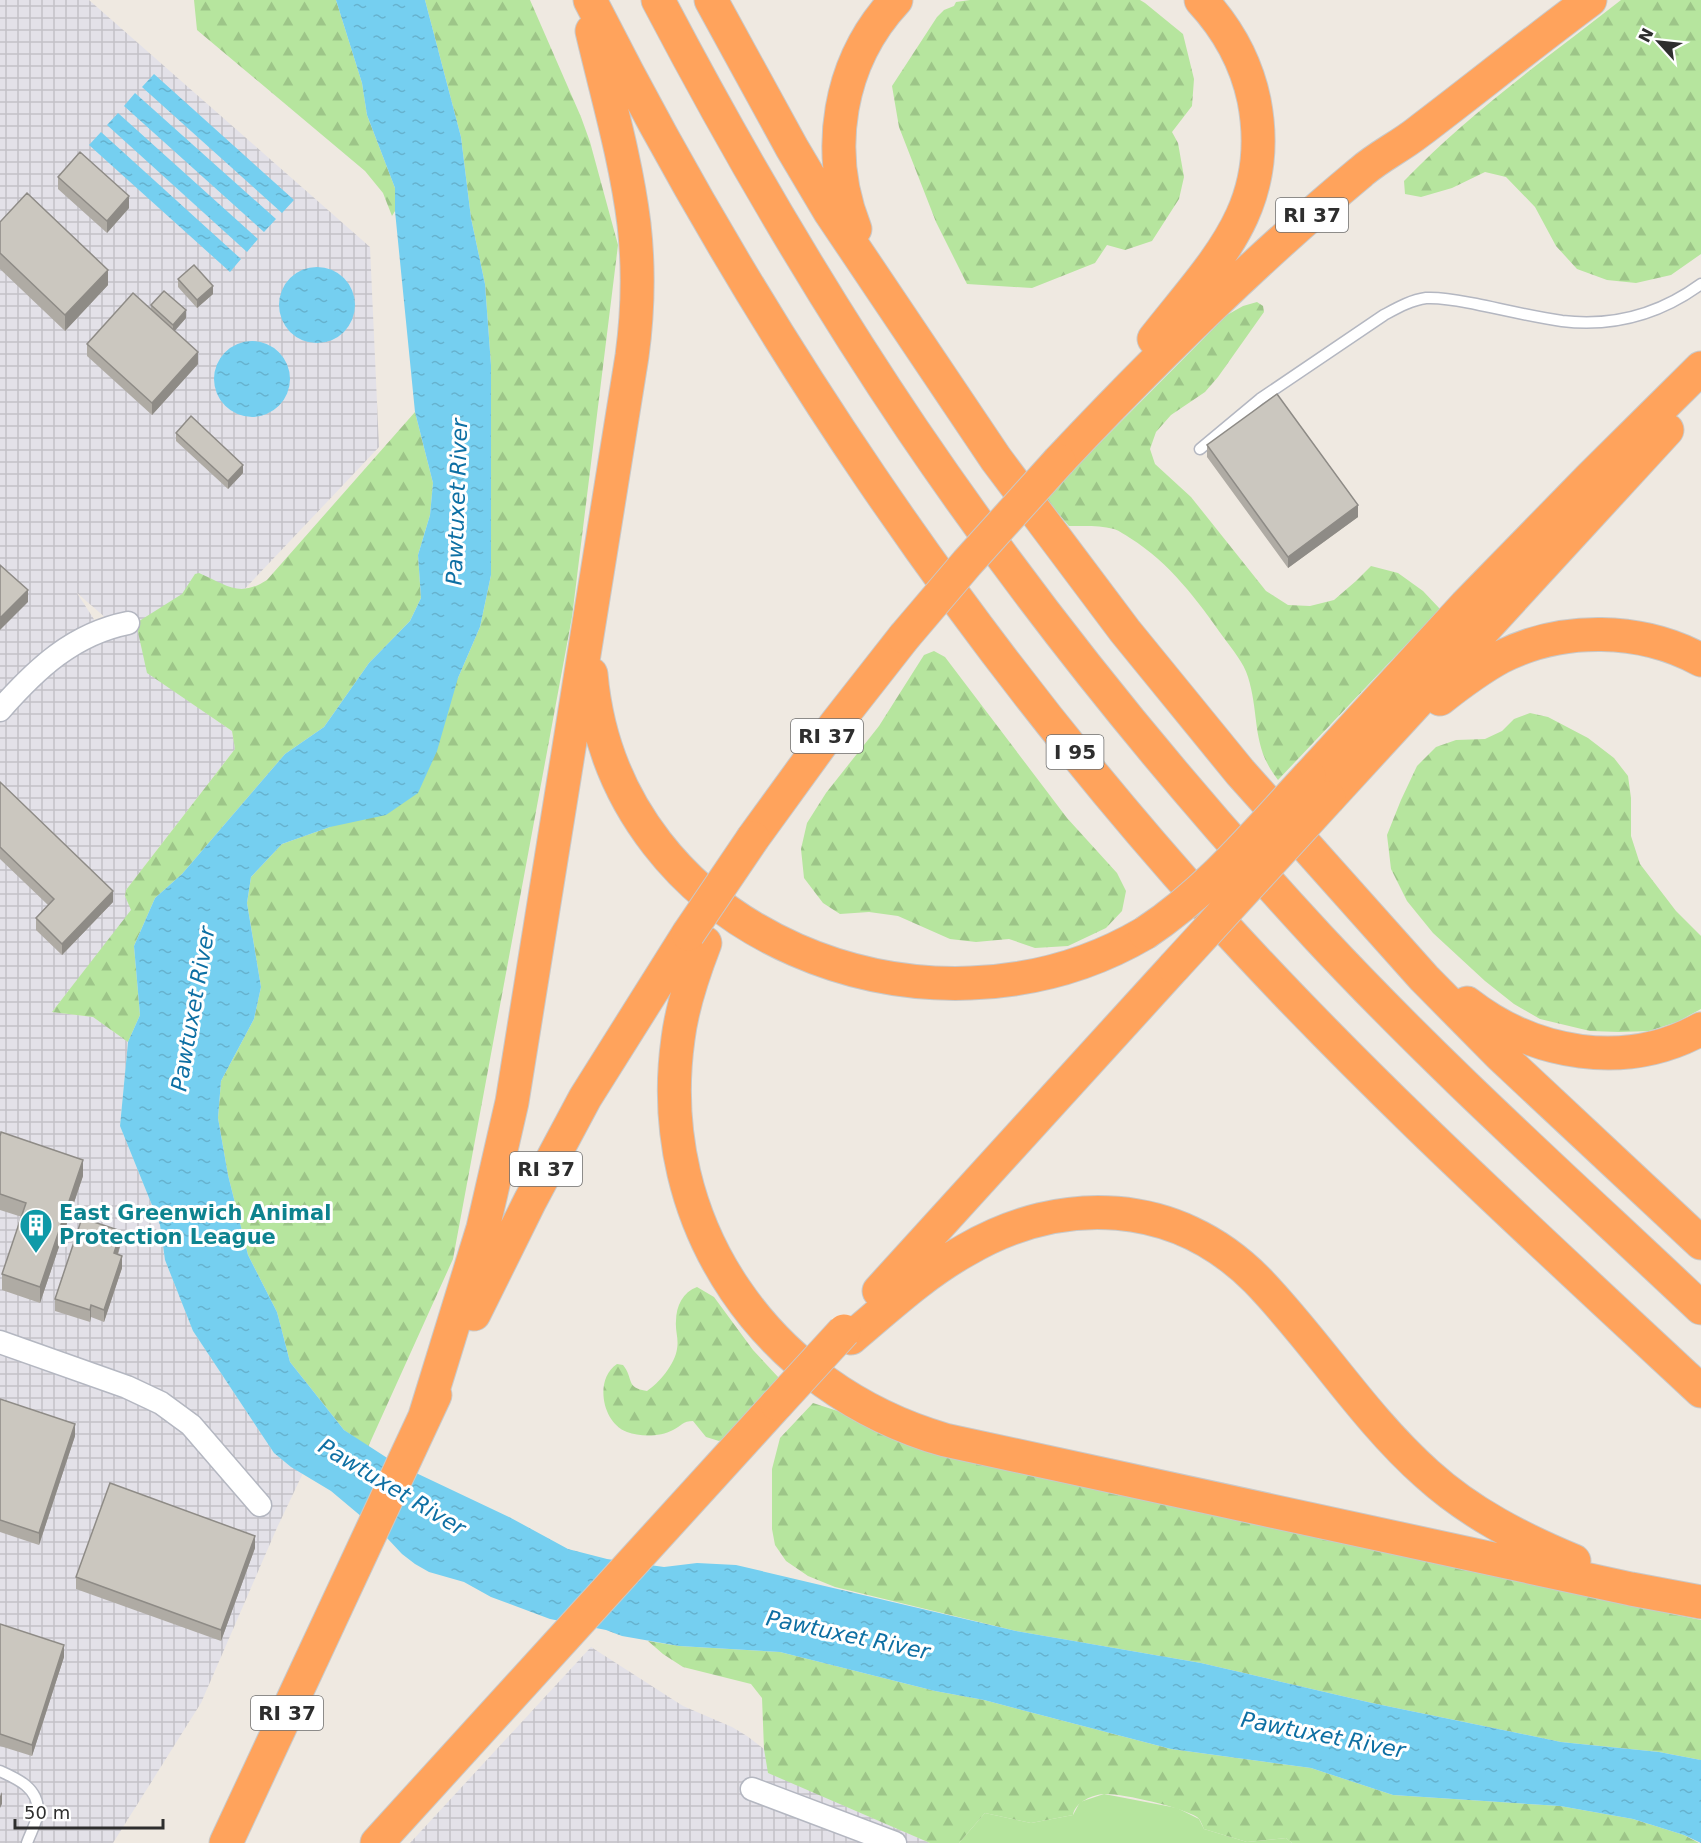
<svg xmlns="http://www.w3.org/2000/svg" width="1701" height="1843" font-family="'DejaVu Sans',sans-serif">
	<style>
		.industrial { fill: url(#industrial-grid); fill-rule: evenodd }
		.grass { fill: #b6e59e }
		.forest { fill: url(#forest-firs) }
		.water { fill: url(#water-ripples) }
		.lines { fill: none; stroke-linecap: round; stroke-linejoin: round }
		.service-casing { stroke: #b4b7c1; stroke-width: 13 }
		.minor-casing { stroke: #b4b7c1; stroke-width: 25 }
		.motorway-casing { stroke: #c9c9c9; stroke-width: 35 }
		.service { stroke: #fff; stroke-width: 10 }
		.minor { stroke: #fff; stroke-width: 22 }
		.motorway { stroke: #ffa35c; stroke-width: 33 }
		.motorway-bridge-casing { stroke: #c9c9c9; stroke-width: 35; stroke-linecap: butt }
		.motorway-bridge { stroke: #ffa35c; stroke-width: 33 }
		.wall { fill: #afaba4 }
		.shaded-wall { fill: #8e8b86 }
		.building { fill: #cbc7bf; stroke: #8e8b86; stroke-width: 1.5 }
		.labels { text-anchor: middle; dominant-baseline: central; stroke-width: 6; stroke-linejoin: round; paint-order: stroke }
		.shield { fill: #fff; stroke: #6d6d6d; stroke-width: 1.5 }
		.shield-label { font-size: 20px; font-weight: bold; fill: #2e2e2e }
		.culture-label { font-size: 21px; font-weight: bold; fill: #0d838f; stroke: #fff; text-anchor: start }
		.water-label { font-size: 22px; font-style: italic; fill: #0d6fa3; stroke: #fff }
	</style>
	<defs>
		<pattern id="industrial-grid" width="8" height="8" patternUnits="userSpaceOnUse" patternTransform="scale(1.5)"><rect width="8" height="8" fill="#e3e1e8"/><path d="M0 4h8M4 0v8" fill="none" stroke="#c3c1c7"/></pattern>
		<pattern id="forest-firs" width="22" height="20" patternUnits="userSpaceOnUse" patternTransform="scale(1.5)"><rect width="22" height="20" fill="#b6e59e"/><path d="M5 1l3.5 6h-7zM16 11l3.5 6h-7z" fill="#9dc588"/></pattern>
		<pattern id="water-ripples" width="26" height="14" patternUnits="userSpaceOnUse" patternTransform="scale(1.5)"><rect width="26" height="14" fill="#75cff0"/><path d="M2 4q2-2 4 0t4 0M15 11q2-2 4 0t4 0" fill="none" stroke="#66b2ce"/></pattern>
	</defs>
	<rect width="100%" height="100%" fill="#efe9e1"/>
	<path class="industrial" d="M0,0h89l281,247 9,200 -212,224 -19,2 84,58 3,18 -109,141 -1,6 7,14 -80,102 41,5 35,25 -8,84 40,99 5,35 28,71 81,122 17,14 12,6 -27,57 -75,173 -88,140h-113zM77,593l37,32 -15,2z
		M591,1647l92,59 49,21 15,9 17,13 5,24 161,70h-520z"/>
	<path class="grass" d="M1104,1794l73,14 22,11 5,10 43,13 39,-4 6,5h-333l26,-30 46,10 42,-8 7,-13z"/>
	<path class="forest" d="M194,0h142l26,83 5,32 28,73v23l-3,5 -9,-23 -18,-22 -168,-141z
		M425,0h105l51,117 9,25 28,103 -46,372 -119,642 -85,188 -24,-17 -54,-68 -13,-50 -29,-57 -20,-80 -10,-57 3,-37 33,-62 7,-32 -14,-84 4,-26 31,-33 48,-17 128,-149 22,-51 11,-52v-210l-6,-81 -14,-66 -10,-81z
		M970,0h170l5,3 38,31 11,45 -2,27 -20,26 6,11 6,34 -5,22 -27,42 -27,9 -18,-5 -12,18 -63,25 -65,-4 -31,-62 -37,-95 -7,-41 45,-69 7,-7 10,-4 2,-4z
		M1621,0h80v254l-30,21 -35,8 -29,-3 -30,-11 -21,-23 -21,-39 -29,-30 -21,-5 -33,16 -31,9 -16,-3 -1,-13c65,-68 143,-123 217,-181z
		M1257,302l6,4 1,6 -46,65 -13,15 -34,23 -15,17 -6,17 5,15 36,33 75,94 22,14 22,1 24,-6 22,-19 15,-15 27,7 25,18 17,18 -162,171c-27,-34 -18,-64 -30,-103 -4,-14 -16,-28 -24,-39 -27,-38 -54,-75 -94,-100 -5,-3 -10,-7 -16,-9 -15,-4 -30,-3 -45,-3l-24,-28 182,-183 16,-9z
		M415,412l18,71 -3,32 -12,40 3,43 -11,23 -41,42 -45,64 -39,27 -103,120 -27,24 -21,48 6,69 -12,27 -35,-25 -41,-5 79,-102 -6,-14 1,-6 109,-141 -3,-18 -85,-58 -11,-50 46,-29 13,-20 4,-1c28,12 40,25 68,7z
		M934,651l11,6 122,161 50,55 9,18 -4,20 -16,17 -38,18 -33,2 -26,-9 -33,3 -26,-3 -52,-23 -29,-4 -29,2 -17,-11 -19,-25 -3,-29 6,-26 19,-30 53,-67 45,-71z
		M1530,713l18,4 40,21 26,20 14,18 3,22v38l9,28 36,47 25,25v73l-24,13 -28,9 -29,1 -30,-1 -50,-12 -26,-15 -29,-23 -52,-48 -26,-32 -16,-32 -4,-34 14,-35 16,-34 19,-19 20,-7 29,-1 17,-8 12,-12z
		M697,1287l17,10 39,53 26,28 -52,59 -8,4 -13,-4 -13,-16c-10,0 -12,5 -20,9 -13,7 -33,7 -46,2 -25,-9 -33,-53 -10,-68l6,1c11,13 2,23 24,26 12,-8 28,-27 30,-42 2,-10 -2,-18 -1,-28 0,-15 7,-29 21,-34z
		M813,1403l46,15 770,187 72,15v140l-42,-8 -98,-10 -189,-39 -171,-40 -185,-32 -181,-44 -27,-11 -22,-15 -11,-16 -3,-16v-60l8,-31z
		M648,1641l31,5 101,6 155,39 49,9 187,49 140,19 82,27 167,11 73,13 51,16 15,8h-407l-6,-5 -39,4 -43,-13c-2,-4 -3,-9 -7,-12 -16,-10 -72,-23 -91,-23 -13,0 -31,8 -33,21l-42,8 -46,-10 -26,30h-29l-162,-70 -4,-24 -2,-51 -11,-14 -68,-17 -20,-13z"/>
	<path class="water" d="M336,0h89l36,137 10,81 14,66 6,81v210l-11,52 -22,51 -21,73 -19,42 -32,22 -56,12 -48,17 -31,33 -4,26 14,84 -7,32 -33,62 -3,37 10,57 20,80 29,57 13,50 54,68 51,33 116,55 57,31 39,10 57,8 33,-4 39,2 280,66 185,32 171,40 189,39 98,10 42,8v83l-17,-8 -51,-16 -73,-13 -167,-11 -82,-27 -140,-19 -187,-49 -49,-9 -155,-39 -101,-6 -57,-10 -16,-6 -56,-11 -59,-22 -27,-15 -35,-10 -14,-8 -13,-10 -15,-16 -56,-47 -40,-24 -17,-14 -81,-122 -28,-71 -5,-35 -40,-99 8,-84 12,-27 -6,-69 21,-48 27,-24 103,-120 39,-27 45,-64 41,-42 11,-23 -3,-43 12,-40 3,-32 -18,-71 -20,-201v-23l-28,-73 -5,-32z
		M154,74l140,126 -12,13 -140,-126z
		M135,93l141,126 -12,13 -140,-126z
		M118,113l140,126 -11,13 -140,-127z
		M101,132l140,127 -11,13 -141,-127z
		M279 305a38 38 0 1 1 76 0a38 38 0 1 1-76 0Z
		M214 379a38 38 0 1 1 76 0a38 38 0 1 1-76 0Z"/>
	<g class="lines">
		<defs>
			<path id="service" d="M1200,449l60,-50 124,-84c13,-7 27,-15 42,-17 18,-1 34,3 50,6 29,6 58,13 86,17 51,6 98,-7 139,-37
				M0,1771c18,8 38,17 38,40 0,9 -8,23 -11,32"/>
			<path id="minor" d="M0,710c36,-41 73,-76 128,-87
				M0,1342l127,45 34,16 30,22 69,80
				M752,1789l143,54"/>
			<path id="motorway" d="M590,0c166,329 375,639 622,913 153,169 322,322 489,478
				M658,0c77,147 161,291 254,429 122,180 259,349 406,508 121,130 254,249 383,371
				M711,0l81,148 38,64 166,247 129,172 115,141 184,206 76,77 201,188
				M855,229c-31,-78 -17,-167 41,-229
				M1154,339c61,-78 121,-132 100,-239 -8,-38 -27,-72 -53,-100
				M1059,461c95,-101 195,-200 302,-289 17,-15 38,-25 56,-39 58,-44 115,-90 173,-133
				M591,674c23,263 338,386 554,259
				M1440,699c19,-15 39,-30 61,-42 61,-31 140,-30 200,3
				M1309,776l157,-171 125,-128 110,-109
				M1329,798l338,-368
				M753,838l82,-113 69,-88
				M705,943c-12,31 -23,63 -27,96 -26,186 90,350 267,401l686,149 70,13
				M1467,1003c67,52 158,68 234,26
				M879,1291l295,-324
				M474,1314l56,-113 55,-103 103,-164
				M851,1338c37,-31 72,-64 115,-88 96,-56 210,-52 291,30 60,62 106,137 170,194 43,39 94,65 147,87
				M425,1416l58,-188 29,-126 120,-746c6,-44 7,-88 2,-132 -8,-65 -27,-129 -42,-193
				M226,1843l209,-448
				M377,1843l400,-439"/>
		</defs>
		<use href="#service" class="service-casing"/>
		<use href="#minor" class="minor-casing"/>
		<use href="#motorway" class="motorway-casing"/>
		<use href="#service" class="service"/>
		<use href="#minor" class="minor"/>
		<use href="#motorway" class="motorway"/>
		<defs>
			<path id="motorway-bridge" d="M904,637l63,-74 92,-102
				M1145,933c64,-42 113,-102 164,-157
				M688,934l65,-96
				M1174,967l155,-169
				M777,1404l67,-73"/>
		</defs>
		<use href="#motorway-bridge" class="motorway-bridge-casing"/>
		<use href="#motorway-bridge" class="motorway-bridge"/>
	</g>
	<path class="wall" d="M58,177l71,31 -22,25 -49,-44z
		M0,222l108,63 -43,46 -65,-62z
		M178,279l35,15 -16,14 -19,-21z
		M151,305l35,13 -12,13 24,33 -46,51 -65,-59v-12l64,-35z
		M176,433l67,40 -15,16 -52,-48z
		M1207,445l151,72 -70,51 -81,-111z
		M0,782l113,120 -51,53 -26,-25v-12l12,-13 -48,-46z
		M0,1136l83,40 -43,127 -38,-13v-16l20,-57 -22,-7z
		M121,1243l-3,12 4,13 -18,54 -13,-5 -1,5 -35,-11v-12z
		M0,1399l75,37 -36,109 -39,-13z
		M255,1548l-34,93 -145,-52v-12z
		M0,1624l64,33 -32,99 -32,-10z"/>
	<path class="shaded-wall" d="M129,196v12l-22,25v-12z
		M108,270v15l-43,46v-16z
		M213,286v8l-16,14v-8z
		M186,310v8l-13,15v-8z
		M198,352v12l-46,51v-12z
		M243,465v8l-15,16v-8z
		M1358,505v12l-70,51v-11z
		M28,590v12l-28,28v-12z
		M113,891v11l-51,53v-11z
		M83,1160v16l-43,127v-16z
		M121,1231v12l-7,22v-12z
		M122,1256v12l-18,54v-12z
		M91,1305v12l-1,5v-12z
		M75,1424v12l-36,109v-12z
		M255,1536v12l-34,93v-11z
		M64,1645v12l-32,99v-11z
		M2,1792v12l-2,4v-12z"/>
	<path class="building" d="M80,152l49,44 -22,25 -49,-44z
		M27,193l81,77 -43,45 -65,-62v-31z
		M194,265l19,21 -16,14 -19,-21z
		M164,291l22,19 -13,15 -22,-20z
		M133,293l65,59 -46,51 -65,-59z
		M1277,394l81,111 -70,52 -81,-112z
		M191,416l52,49 -15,16 -52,-48z
		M0,565l28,25 -28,28z
		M0,782l113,109 -51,53 -26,-26 18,-19 -54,-52z
		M1,1132l82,28 -43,127 -38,-13 24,-71 -26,-9v-58z
		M82,1218l39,13 -7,22 8,3 -18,54 -13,-5 -1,5 -35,-11z
		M0,1399l75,25 -36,109 -39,-13z
		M110,1483l145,53 -34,94 -145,-53z
		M0,1624l64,21 -32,100 -32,-11z"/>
	<defs>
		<symbol id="building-pin" viewBox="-11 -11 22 30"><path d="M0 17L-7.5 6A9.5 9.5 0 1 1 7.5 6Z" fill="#0f9aa8" stroke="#fff"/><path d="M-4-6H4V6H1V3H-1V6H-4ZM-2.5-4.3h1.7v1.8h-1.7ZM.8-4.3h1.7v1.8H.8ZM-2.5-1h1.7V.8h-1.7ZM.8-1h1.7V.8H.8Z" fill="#fff"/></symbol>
	</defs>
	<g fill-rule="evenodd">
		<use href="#building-pin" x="17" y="1206" width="38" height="52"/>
	</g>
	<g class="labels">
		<g class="shield">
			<rect x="1276" y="198" width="72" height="34" rx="4.5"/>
			<rect x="791" y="719" width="72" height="34" rx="4.5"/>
			<rect x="1046.5" y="735" width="57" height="34" rx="4.5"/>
			<rect x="510" y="1152" width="72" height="34" rx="4.5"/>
			<rect x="251" y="1696" width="72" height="34" rx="4.5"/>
		</g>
		<g class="shield-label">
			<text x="1312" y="215">RI 37</text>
			<text x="827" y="736">RI 37</text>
			<text x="1075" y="752">I 95</text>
			<text x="546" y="1169">RI 37</text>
			<text x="287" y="1713">RI 37</text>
		</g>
		<g class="culture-label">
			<text x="59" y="1213">East Greenwich Animal<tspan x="59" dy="24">Protection League</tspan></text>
		</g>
		<g class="water-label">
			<text transform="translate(457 502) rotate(-88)">Pawtuxet River</text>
			<text transform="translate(193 1009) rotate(-80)">Pawtuxet River</text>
			<text transform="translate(392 1487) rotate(31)">Pawtuxet River</text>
			<text transform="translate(848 1635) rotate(12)">Pawtuxet River</text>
			<text transform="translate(1323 1735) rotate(11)">Pawtuxet River</text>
		</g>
	</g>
	<g transform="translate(1659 42) rotate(297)" stroke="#ffffff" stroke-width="4.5" paint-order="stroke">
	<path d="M0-4.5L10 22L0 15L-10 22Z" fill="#2e2e2e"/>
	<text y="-9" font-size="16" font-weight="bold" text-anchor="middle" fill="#2e2e2e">N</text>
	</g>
	<path d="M15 1819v9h148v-9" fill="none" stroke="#2e2e2e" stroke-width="3"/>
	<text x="24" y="1819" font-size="18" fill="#2e2e2e" stroke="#ffffff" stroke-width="4.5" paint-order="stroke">50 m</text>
</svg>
